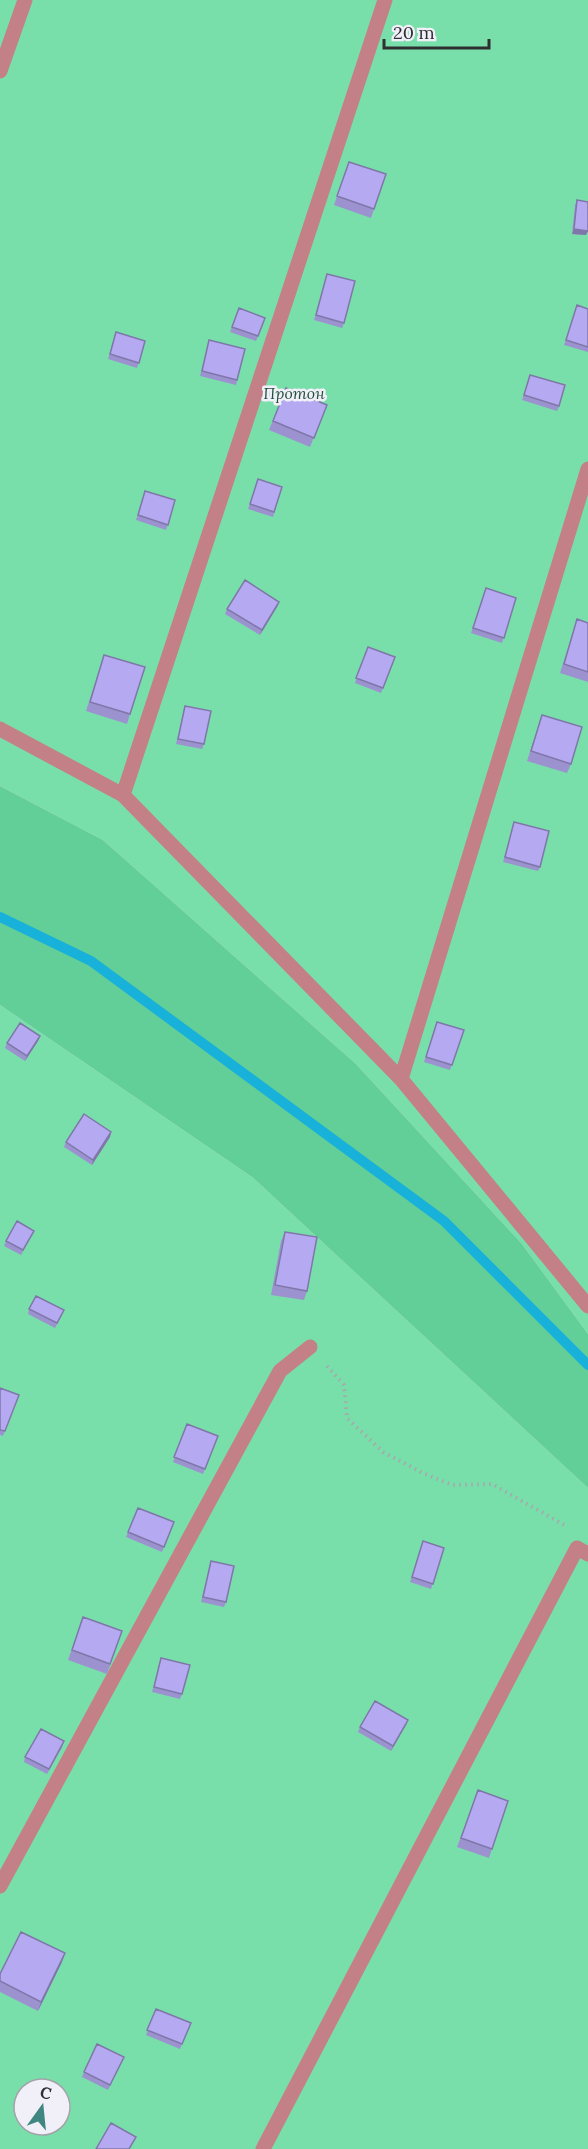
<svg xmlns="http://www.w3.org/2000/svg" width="588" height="2149" font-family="Lora,serif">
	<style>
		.green { fill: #79dfaa; fill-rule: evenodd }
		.forest { fill: #62ce98 }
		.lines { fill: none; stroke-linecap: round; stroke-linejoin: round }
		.stream { stroke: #18b1d9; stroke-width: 10 }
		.path { stroke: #a8a7ad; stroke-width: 4; stroke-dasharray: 1.5 4.5; stroke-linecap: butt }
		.service { stroke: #c48087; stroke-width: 15 }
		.wall { fill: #9c92cf }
		.shaded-wall { fill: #7f77a9 }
		.building { fill: #b5aaf1; stroke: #7f77a9; stroke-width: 1.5 }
		.labels { text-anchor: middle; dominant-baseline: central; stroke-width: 5; stroke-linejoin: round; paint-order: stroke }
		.park-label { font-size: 16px; font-style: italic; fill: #24503a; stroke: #f1f0f9 }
	</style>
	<rect width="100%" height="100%" fill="#e4e3eb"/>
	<path class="green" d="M0,0h588v1334l-66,-90 -166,-180 -253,-224 -103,-54z
		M0,1005l252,172 336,311v661h-588zM24,2089h36v36h-36z"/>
	<path class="forest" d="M0,786l103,54 253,224 166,180 66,90v154l-336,-311 -252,-172z"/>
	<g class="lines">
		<path class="stream" d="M0,917l91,44 353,260 144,144"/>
		<path class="path" d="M327,1366l17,19 3,33 36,34 40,21 29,12 40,-1 74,42"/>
		<path class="service" d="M0,71l25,-71
			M0,729l123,66 262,-795
			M123,795l278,284 187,227
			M401,1079l187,-610
			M0,1886l280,-515 30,-24
			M263,2149l314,-601 11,6"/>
	</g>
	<path class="wall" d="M349,162l37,12 -15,44 -37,-13z
		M577,200l9,35 -14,-1 3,-29z
		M327,274l17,49 -2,5 -28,-8z
		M577,305l11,4v43l-24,-7z
		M239,308l26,10 -9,23 -26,-9z
		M116,332l29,9 -8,27 -29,-9z
		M209,340l28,40 -1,5 -36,-9z
		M530,375l29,31 -2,5 -35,-11z
		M286,388l41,17 -17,42 -41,-17z
		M258,479l24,8 -9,30 -25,-8z
		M145,491l30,9 -9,30 -30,-10z
		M486,588l30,10 -14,45 -31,-10z
		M279,602l-2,5 -17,28 -35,-21 2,-5z
		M577,619l11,4v59l-28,-9z
		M368,647l27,10 -14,36 -26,-10z
		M104,655l26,59 -3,10 -41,-13z
		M185,706l19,38 -2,5 -26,-5z
		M539,724l32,40 -4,9 -40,-12z
		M514,822l26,45 -2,4 -35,-9z
		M437,1022l27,8 -14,40 -26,-8z
		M40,1036l-2,5 -13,20 -20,-13 2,-5z
		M111,1132l-1,5 -18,28 -28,-18 2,-5z
		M34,1231l-13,24 -17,-9 2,-5z
		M285,1232l22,59 -3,9 -33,-5 10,-54z
		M29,1309l33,6 -7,13 -27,-14z
		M0,1388l19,7 -16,41 -3,-1z
		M187,1424l31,12 -15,38 -30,-12z
		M138,1508l36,14 -12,30 -36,-15z
		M423,1541l21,7 -13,41 -21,-7z
		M211,1561l15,41 -2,5 -23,-5z
		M83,1617l39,14 -15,43 -39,-14z
		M161,1658l21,36 -2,5 -28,-7z
		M408,1720l-2,5 -15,26 -33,-19 2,-5z
		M63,1746l-16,28 -23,-12 1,-5z
		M478,1790l30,11 -19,57 -32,-11z
		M62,1962l-24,49 -38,-19v-18z
		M156,2009l35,14 -11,26 -34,-14z
		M124,2057l-16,33 -26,-13 2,-5z"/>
	<path class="shaded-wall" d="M574,229l14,2 -2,4 -14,-1z
		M279,602l-2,5 -17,28 2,-5z
		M40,1036l-2,5 -13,20 2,-5z
		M111,1132l-1,5 -18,28 1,-5z
		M408,1720l-2,5 -15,26 2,-5z
		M65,1953l-3,9 -24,49 3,-9z"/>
	<path class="building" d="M349,162l37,12 -12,35 -37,-13z
		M577,200l11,2v29l-14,-2z
		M327,274l28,7 -11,42 -28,-8z
		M577,305l11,4v38l-22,-7z
		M239,308l26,10 -7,18 -26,-9z
		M116,332l29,9 -6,22 -29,-9z
		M209,340l36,9 -8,31 -35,-9z
		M530,375l35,10 -6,21 -35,-11z
		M286,388l41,17 -13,33 -41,-17z
		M258,479l24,8 -8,25 -24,-8z
		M145,491l30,9 -7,25 -30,-10z
		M245,580l34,22 -17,28 -35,-21z
		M486,588l30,10 -12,40 -31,-10z
		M577,619l11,4v49l-24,-8z
		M368,647l27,10 -12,31 -27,-10z
		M104,655l41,12 -15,47 -40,-12z
		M185,706l26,5 -7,33 -26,-5z
		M542,715l40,12 -11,37 -40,-13z
		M514,822l35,9 -9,36 -35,-10z
		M437,1022l27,8 -12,35 -26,-8z
		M20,1023l20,13 -13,20 -20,-13z
		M84,1114l27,18 -18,28 -27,-18z
		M17,1221l17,10 -11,19 -17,-9z
		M285,1232l32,5 -10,54 -32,-6z
		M36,1296l28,14 -7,13 -28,-14z
		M0,1388l19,7 -14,36 -5,-1z
		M187,1424l31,12 -13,33 -31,-12z
		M138,1508l36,14 -10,25 -36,-15z
		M423,1541l21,7 -11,36 -21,-7z
		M211,1561l23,5 -8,36 -23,-5z
		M83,1617l39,14 -12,33 -38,-14z
		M161,1658l29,7 -8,29 -28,-7z
		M375,1701l33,19 -15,26 -33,-19z
		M41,1729l23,12 -15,28 -24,-12z
		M478,1790l30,11 -16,48 -31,-11z
		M21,1932l44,21 -24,49 -41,-21v-7z
		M156,2009l35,14 -9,21 -35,-14z
		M97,2044l27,13 -14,28 -26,-13z
		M111,2123l25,14 -7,12h-33z"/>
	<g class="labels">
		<g class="park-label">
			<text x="294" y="393">Протон</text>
		</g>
	</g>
	<g transform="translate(42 2107) rotate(15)"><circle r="28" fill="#f1f0f9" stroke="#a3a3a9" stroke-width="1.5"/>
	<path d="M0-4.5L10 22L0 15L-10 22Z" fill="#408782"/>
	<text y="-9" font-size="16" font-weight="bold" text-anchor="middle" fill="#2f2f32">С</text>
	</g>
	<path d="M384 39v9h105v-9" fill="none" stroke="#2f2f32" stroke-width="3"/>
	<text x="393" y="39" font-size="18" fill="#2f2f32" stroke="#f1f0f9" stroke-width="4.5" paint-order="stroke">20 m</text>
</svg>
